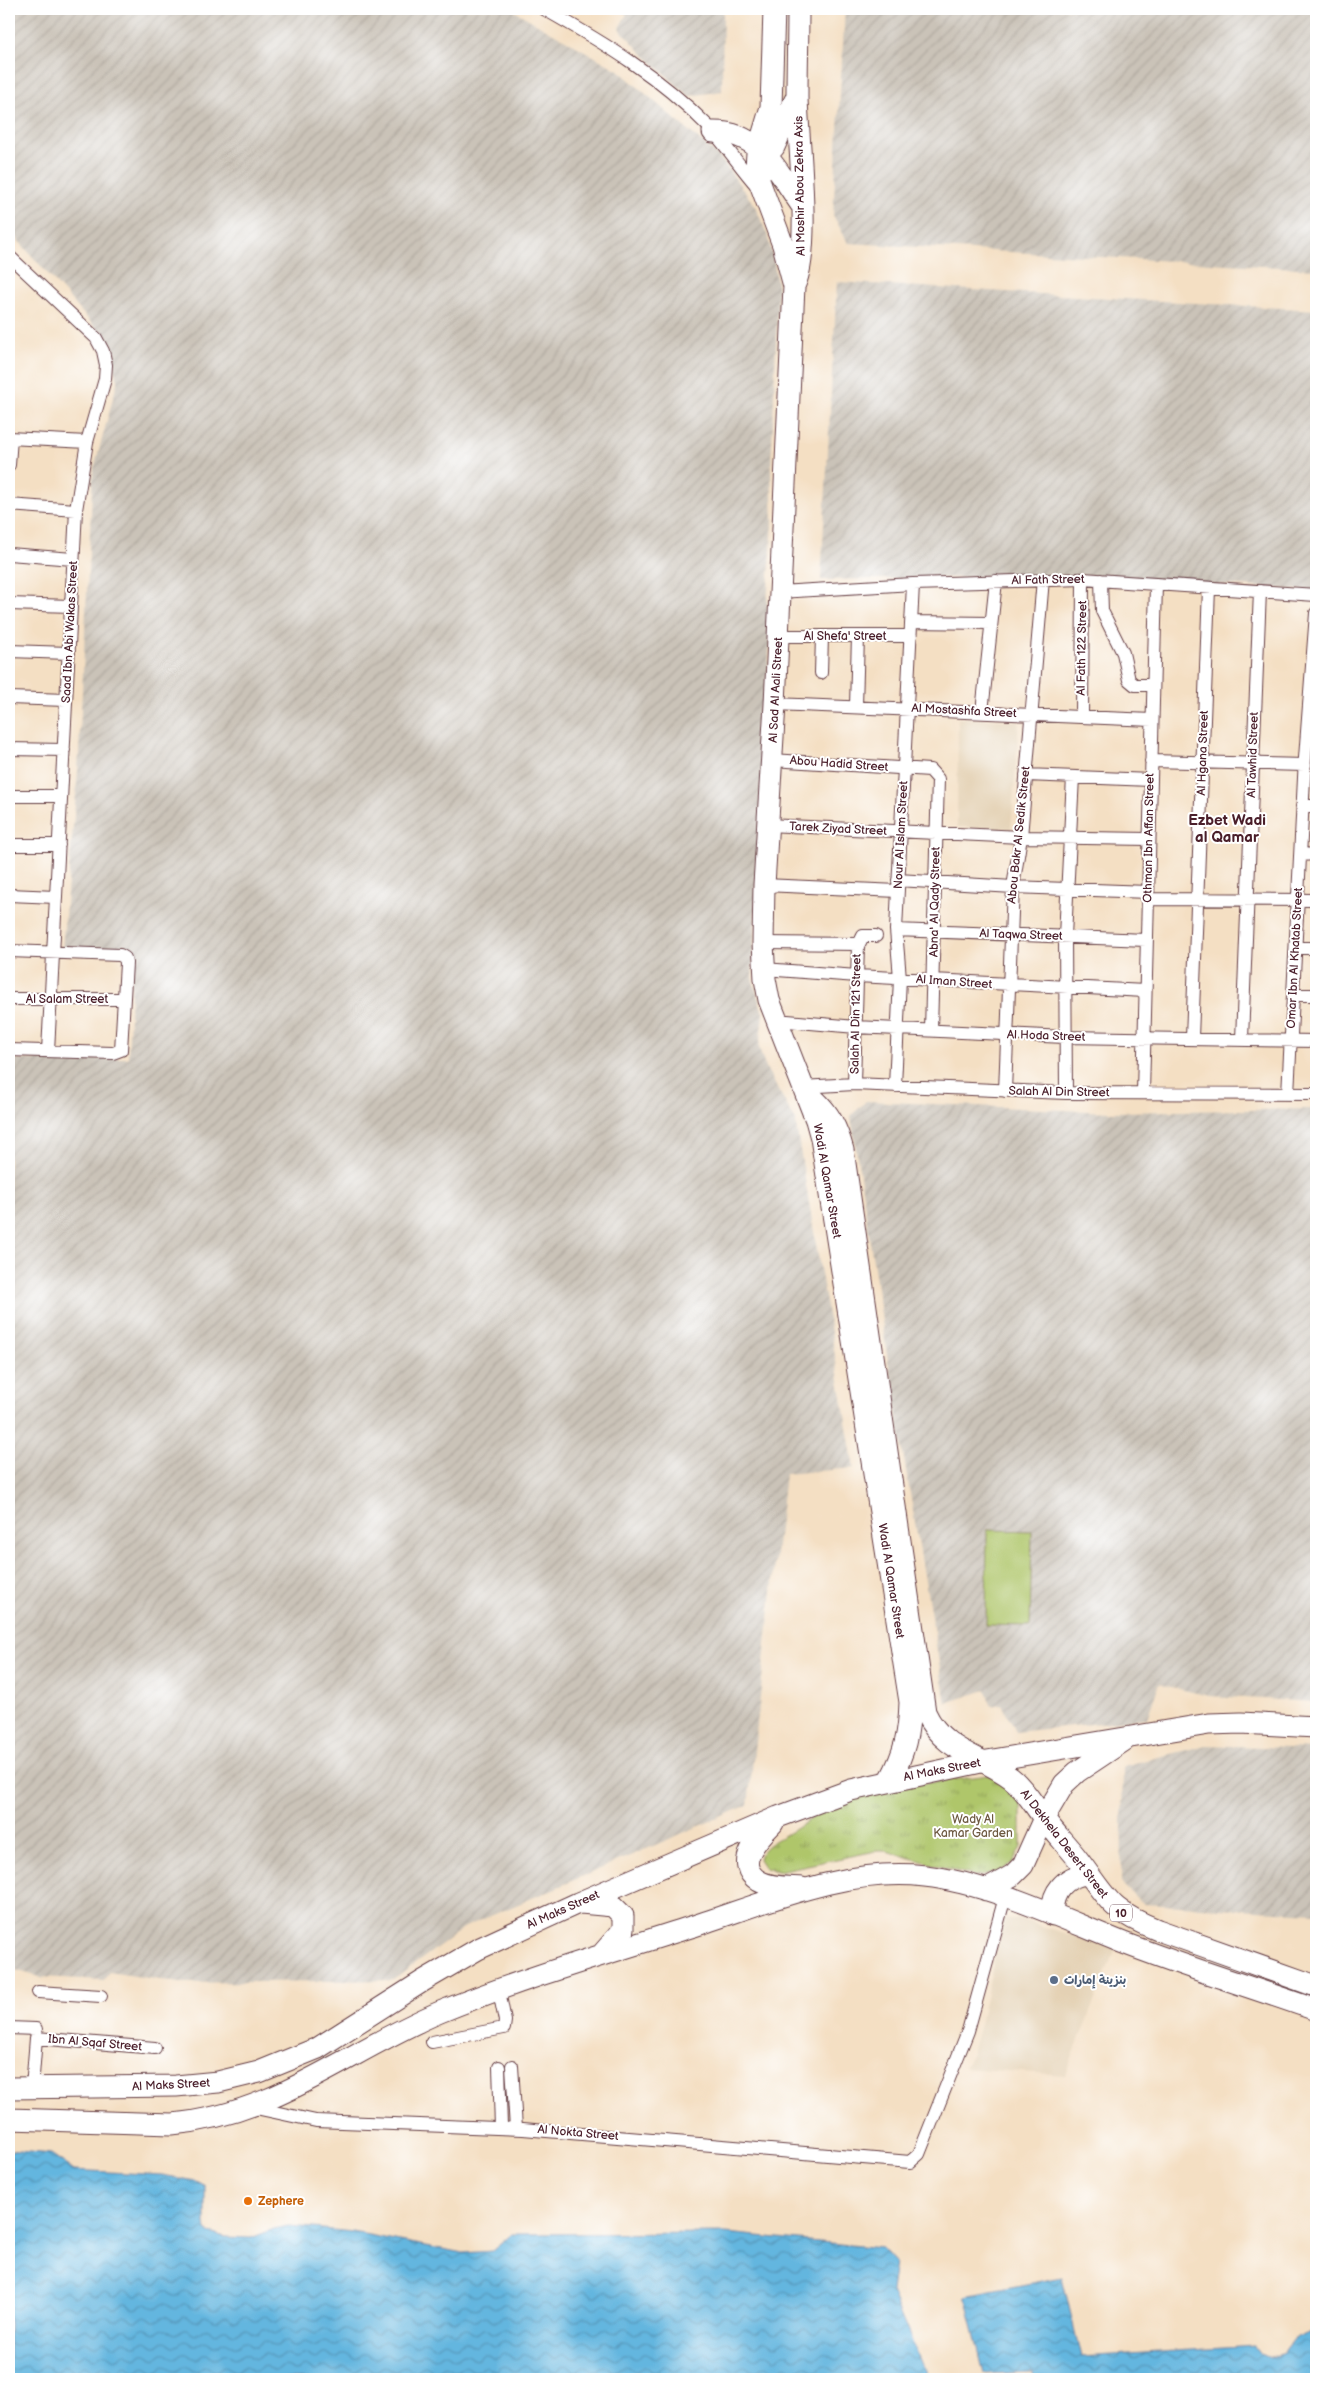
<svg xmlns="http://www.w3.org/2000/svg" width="1325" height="2388" font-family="'Balsamiq Sans','Playpen Sans Arabic',sans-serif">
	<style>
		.built { fill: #e4d1b4 }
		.industrial { fill: url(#industrial-furrows) }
		.grass { fill: url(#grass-tufts); stroke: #7c724b }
		.garden { fill: #afc66b; stroke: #7c724b }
		.water { fill: url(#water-waves); stroke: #576a85 }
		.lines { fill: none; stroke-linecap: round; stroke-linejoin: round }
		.minor-casing { stroke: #643c42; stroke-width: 14 }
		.primary-casing { stroke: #643c42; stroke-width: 23 }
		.minor { stroke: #fff; stroke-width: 12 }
		.primary { stroke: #fff; stroke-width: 21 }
		.service-dot { fill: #5c6f8a; stroke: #fff; stroke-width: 2 }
		.food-dot { fill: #e8710a; stroke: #fff; stroke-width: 2 }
		.labels { text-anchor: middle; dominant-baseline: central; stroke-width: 4; stroke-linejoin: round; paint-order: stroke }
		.shield { fill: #fff; stroke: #80626b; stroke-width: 1 }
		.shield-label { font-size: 11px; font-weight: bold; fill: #4a1f2b }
		.street-label { font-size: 12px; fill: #4a1f2b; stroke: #fff }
		.park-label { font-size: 12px; fill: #6d5941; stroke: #fff }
		.service-label { font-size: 12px; font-weight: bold; fill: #4e5e75; stroke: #fff; text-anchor: start }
		.food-label { font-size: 12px; font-weight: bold; fill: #c56008; stroke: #fff; text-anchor: start }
		.quarter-label { font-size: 15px; font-weight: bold; fill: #4a1f2b; stroke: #fff }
	</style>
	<defs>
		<pattern id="industrial-furrows" width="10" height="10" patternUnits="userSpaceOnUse" patternTransform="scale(1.25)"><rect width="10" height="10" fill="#cac3b8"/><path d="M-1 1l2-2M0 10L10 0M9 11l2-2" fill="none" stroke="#afa79e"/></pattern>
		<pattern id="grass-tufts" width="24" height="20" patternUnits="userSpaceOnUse" patternTransform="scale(1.25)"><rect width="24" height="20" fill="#afc66b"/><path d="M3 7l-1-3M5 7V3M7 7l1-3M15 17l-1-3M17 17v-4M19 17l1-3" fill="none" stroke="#90a058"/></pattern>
		<pattern id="water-waves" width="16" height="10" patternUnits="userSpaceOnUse" patternTransform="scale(1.25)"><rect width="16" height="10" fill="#64b6df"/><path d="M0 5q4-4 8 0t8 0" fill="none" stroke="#5493b5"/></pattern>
	</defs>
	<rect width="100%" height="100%" fill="#fff"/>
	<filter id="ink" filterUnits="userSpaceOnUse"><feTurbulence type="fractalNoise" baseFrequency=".02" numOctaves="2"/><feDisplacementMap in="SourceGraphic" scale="10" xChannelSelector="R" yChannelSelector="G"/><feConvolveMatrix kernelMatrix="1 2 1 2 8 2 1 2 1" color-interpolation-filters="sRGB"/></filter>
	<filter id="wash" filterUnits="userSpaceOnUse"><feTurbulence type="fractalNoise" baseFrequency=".0096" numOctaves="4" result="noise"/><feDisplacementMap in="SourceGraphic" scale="20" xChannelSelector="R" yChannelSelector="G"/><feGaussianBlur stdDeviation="1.12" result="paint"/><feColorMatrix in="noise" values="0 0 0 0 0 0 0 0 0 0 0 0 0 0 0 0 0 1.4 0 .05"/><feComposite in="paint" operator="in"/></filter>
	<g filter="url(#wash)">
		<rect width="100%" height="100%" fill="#f4dfc3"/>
		<path class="built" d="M958,718l61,3 -8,108 -54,-2z
			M1003,1918l19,2 93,29 -50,126 -101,-7 8,-15 9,-33z"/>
		<path class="industrial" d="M9,9h502l107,61 102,88 35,48 12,28 7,28 4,28 -7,182 2,50 -6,80 3,31 -18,345 11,35 -4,35 7,20 29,52 59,348 -69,6 -37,331 -283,122 -72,53 -213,3 -71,-11 -5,8 -65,-3 -30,-9v-908l119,-2 5,-104 -71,-5 16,-178 15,-299 25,-92 -15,-44 -94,-106z
			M617,9h106l-1,82 -33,5 -44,-40 -26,-28 8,-14z
			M845,9h471v260l-468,-26 -15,-28z
			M837,282l479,28v281l-235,-16 -260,5z
			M866,1101l244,11 206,-3v593l-107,-6 -50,-12 -12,34 -131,14 -14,-28 -11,2 -5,-16 -40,13 -52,-303 -43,-284z
			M1206,1745l110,4v164l-173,-9 -22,-21 2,-117z"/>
		<path class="grass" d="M988,1775l13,3 20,24v45l-8,16 -14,9 -25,4 -88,-25h-10l-98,20 -13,-3 -6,-9c2,-13 18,-19 28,-25 18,-11 36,-24 57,-32 41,-17 100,-20 144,-27z"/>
		<path class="garden" d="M987,1530l45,1 -2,95 -44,-1z"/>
		<path class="water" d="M9,2150l42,4 23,16 88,5 34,6 9,5v39l4,8 17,4 25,1 23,-9 14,-3 25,2 40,4 110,21 29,-2 20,-17 214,-1 156,15 13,14 -4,30 37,87h-919z
			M1062,2277l19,80 174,-11 6,8 9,4 12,-3 12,-16 22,-10v50h-290l8,-1 -1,-6 -49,2 -19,-78z"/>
	</g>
	<g filter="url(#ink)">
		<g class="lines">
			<defs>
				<path id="minor" d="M544,9c62,35 114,66 165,118 17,18 31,40 48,59
					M9,256l87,82 7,13 3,14 -1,14 -18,63 -11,68 -28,541
					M9,438l78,4
					M9,465l2,-27
					M9,505l67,5
					M9,554l64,5
					M1101,580l1,31 21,42 6,27 6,5h18
					M779,592l134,-8 170,-5 233,16
					M9,604l62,2
					M911,622l80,1
					M779,636h132
					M9,651l60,2
					M821,673l1,-37
					M9,698l57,2
					M775,704l377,16
					M856,706l2,-70
					M982,712l14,-131
					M1082,717l1,-138
					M9,749l55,1
					M772,760l158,10 8,9 -7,251
					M1151,761l154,4
					M1026,775l125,5
					M9,796h52
					M1302,806h14
					M767,825l254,12 128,2
					M9,845h50
					M1300,855l16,-1
					M898,880l115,7 135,5
					M764,885l134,6
					M9,895l47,2
					M1147,899l169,1
					M896,930l250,10
					M763,943l96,1 4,-8h13
					M1296,948h20
					M9,951l111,4 5,3 1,5 -5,87 -8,3 -104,-3
					M764,969l93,7 288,15
					M1293,995h23
					M9,999h115
					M776,1020l80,7 209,10 251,4
					M1192,1038l17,-450
					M1242,1039l18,-448
					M854,1084l4,-140
					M895,1086l5,-108 -4,-48 17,-346
					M802,1087l52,-3 212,9 250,1
					M1005,1091l8,-204 8,-50 22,-258
					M1066,1093l-1,-157 8,-159
					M1143,1093l13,-509
					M1288,1094l17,-336 11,-145
					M38,1992l63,4
					M9,2028l27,1
					M432,2042l72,-14 1,-7 -6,-30
					M512,2066l4,62
					M499,2067l2,60
					M32,2088l4,-50 119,10
					M251,2107l65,14 207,8 387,33 9,-8 49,-123 37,-134"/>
				<path id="primary" d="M774,9l-3,98 -14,46 -1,15 5,18 22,59 11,41
					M798,9c0,29 -1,58 -1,88 1,43 15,154 -3,189l-19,418 -11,181 -1,58 2,36 4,21 47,120 5,18 89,564c-1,32 -5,50 -20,78
					M713,132c47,-1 65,40 89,74
					M767,155l7,-8 21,-47
					M814,1099c16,15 23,29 29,51l82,562c18,40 55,43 86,66 13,10 22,26 32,39 10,14 23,27 34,41 30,39 31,53 81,72l158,56
					M773,1823c-14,14 -41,41 -14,58 12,7 30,6 43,7
					M986,1890l27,-15 10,-10 21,-47 20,-34 13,-12 48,-32
					M581,1903l32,3 10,10v14l-20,23
					M1053,1915c-3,-22 12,-39 34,-41
					M9,2088l167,-2 42,-4 41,-10 59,-24 105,-67 55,-32 100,-46 200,-86 73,-27 130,-28 228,-38 32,-1 75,4
					M9,2119l163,5c104,-9 175,-73 268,-112 83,-34 169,-59 254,-86 74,-24 152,-59 231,-50 63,7 136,42 196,66 64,25 130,45 195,68"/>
			</defs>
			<use href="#minor" class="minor-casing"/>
			<use href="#primary" class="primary-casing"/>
			<use href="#minor" class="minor"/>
			<use href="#primary" class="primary"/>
		</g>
	</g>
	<circle class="service-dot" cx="1054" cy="1980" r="5"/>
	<circle class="food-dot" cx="248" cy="2201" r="5"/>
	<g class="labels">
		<rect class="shield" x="1110" y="1904.5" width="22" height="17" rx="4"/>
		<g class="shield-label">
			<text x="1121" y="1913">10</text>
		</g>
		<g class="street-label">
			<text transform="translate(800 186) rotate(-91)">Al Moshir Abou Zekra Axis</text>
			<text transform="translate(1048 580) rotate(-1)">Al Fath Street</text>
			<text transform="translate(70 632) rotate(-87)">Saad Ibn Abi Wakas Street</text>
			<text x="845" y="636">Al Shefa' Street</text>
			<text transform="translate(1082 648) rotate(-89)">Al Fath 122 Street</text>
			<text transform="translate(776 690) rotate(-87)">Al Sad Al Aali Street</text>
			<text transform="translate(964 711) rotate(3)">Al Mostashfa Street</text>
			<text transform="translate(1203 753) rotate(-88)">Al Hgana Street</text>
			<text transform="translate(1253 755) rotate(-88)">Al Tawhid Street</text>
			<text transform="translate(839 764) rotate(4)">Abou Hadid Street</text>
			<text transform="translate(838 829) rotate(3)">Tarek Ziyad Street</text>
			<text transform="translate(901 835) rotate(-87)">Nour Al Islam Street</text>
			<text transform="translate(1019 835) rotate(-84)">Abou Bakr Al Sedik Street</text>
			<text transform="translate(1149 838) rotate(-89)">Othman Ibn Affan Street</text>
			<text transform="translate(935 902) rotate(-89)">Abna' Al Qady Street</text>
			<text transform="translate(1021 935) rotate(2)">Al Taqwa Street</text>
			<text transform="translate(1295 958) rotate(-87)">Omar Ibn Al Khatab Street</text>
			<text transform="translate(954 982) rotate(4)">Al Iman Street</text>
			<text x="67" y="999">Al Salam Street</text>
			<text transform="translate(856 1014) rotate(-89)">Salah Al Din 121 Street</text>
			<text transform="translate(1046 1036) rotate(2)">Al Hoda Street</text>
			<text transform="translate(1059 1092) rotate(1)">Salah Al Din Street</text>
			<text transform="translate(827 1181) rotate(80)">Wadi Al Qamar Street</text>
			<text transform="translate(891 1581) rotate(81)">Wadi Al Qamar Street</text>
			<text transform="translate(942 1770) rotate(-11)">Al Maks Street</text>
			<text transform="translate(1064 1844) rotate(52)">Al Dekhela Desert Street</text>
			<text transform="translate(563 1910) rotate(-24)">Al Maks Street</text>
			<text transform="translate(95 2043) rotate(5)">Ibn Al Sqaf Street</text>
			<text transform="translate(171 2085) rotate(-3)">Al Maks Street</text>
			<text transform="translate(578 2133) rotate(5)">Al Nokta Street</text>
		</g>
		<g class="park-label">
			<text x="973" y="1819">Wady Al<tspan x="973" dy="14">Kamar Garden</tspan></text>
		</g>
		<g class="service-label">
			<text x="1064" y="1980">بنزينة إمارات</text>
		</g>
		<g class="food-label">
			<text x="258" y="2201">Zephere</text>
		</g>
		<g class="quarter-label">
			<text x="1227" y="820">Ezbet Wadi<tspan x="1227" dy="17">al Qamar</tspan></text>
		</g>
	</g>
	<rect width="1325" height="2388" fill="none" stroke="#fff" stroke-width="30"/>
</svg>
